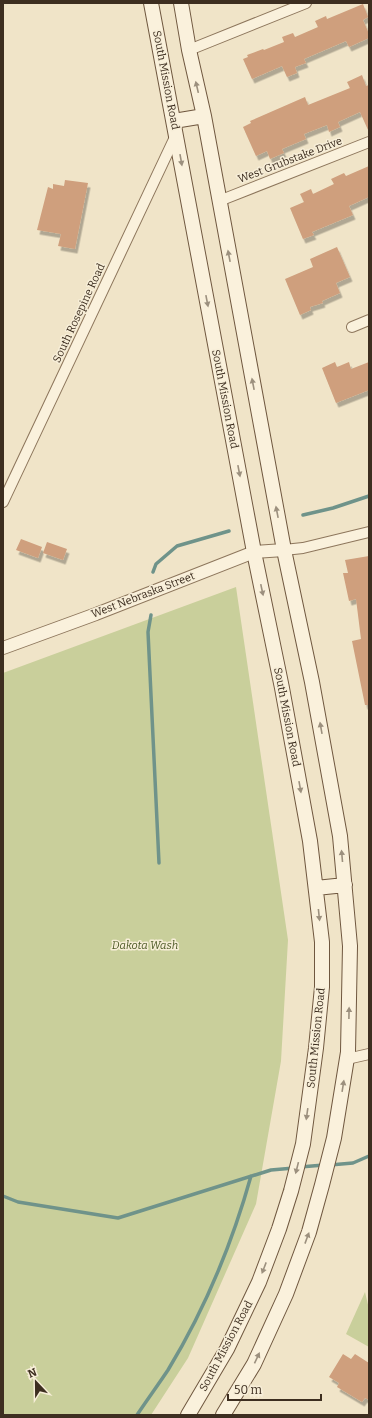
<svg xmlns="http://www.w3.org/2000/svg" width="372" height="1418" font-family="Bitter,serif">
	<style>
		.green { fill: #c9cf9b }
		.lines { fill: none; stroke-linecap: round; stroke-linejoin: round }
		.stream { stroke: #6f938a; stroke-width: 3.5 }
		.building { fill: #cf9f7d; filter: url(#shadow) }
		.minor-casing { stroke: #8d765c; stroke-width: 12 }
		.tertiary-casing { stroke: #8d765c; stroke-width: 14 }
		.secondary-casing { stroke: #6f573f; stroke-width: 16 }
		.minor { stroke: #faf1dc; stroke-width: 10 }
		.tertiary { stroke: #faf1dc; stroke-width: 12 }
		.secondary { stroke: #faf1dc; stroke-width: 14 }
		.oneway { fill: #9c907e }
		.labels { text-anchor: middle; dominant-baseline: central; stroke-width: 3; stroke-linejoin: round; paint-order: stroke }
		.street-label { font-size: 11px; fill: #3d2e20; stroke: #f7eed8 }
		.park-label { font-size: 11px; font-style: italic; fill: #4d5a26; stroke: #f7eed8 }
	</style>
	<defs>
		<filter id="shadow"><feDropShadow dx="2.5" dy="4.5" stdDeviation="0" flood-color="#0004"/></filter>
	</defs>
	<rect width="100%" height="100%" fill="#f0e4c8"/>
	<path class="green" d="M236,587l52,353 -7,121 -25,143 -68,154 -37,57h-148v-742z
		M365,1292l4,17v38l-23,-13z"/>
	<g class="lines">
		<path class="stream" d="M303,515l30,-7 36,-12
			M153,572l3,-8 21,-18 52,-15
			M151,615l-3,17 11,231
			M330,1165l23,-2 16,-7
			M300,1167l24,-2
			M3,1196l15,6 100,16 153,-48 23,-2
			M137,1415c10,-15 21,-30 31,-45 37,-61 64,-126 83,-194"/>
	</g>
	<path class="building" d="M363,4l5,13 -5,3 6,14v4l-20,9 -3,-6 -42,18 2,4 -11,4 2,6 -10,4 -5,-11 -30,13 -9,-20 5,-2 -1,-2 16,-6 1,1 20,-8 -2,-5 11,-4 2,4 23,-10 -3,-6 11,-5 1,3z
		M362,75l4,11 3,-1v47l-9,-20 -22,10 2,5 -11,5 -2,-7 -23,9 2,5 -24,10 2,4 -14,6 -3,-8 -11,5 -13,-29 8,-4 -1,-2 55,-24 3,8 42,-17 -3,-6z
		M369,166v31l-20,9 4,9 -41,17 2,3 -11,4 -13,-31 14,-6 -4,-8 11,-5 2,5 21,-10 -3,-5 13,-6 2,3z
		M65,180l23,3 -13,66 -17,-3 3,-12 -24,-4 11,-43 5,2v-5l11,2z
		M337,247l13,30 -14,6 4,10 -18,8 1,2 -13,4 1,3 -11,5 -15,-36 28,-12 -3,-8z
		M335,362l2,5 12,-5 2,7 18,-7v28l-33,13 -14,-35z
		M21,539l21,8 -4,11 -22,-8z
		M47,542l20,7 -4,11 -20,-7z
		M369,556v149h-4l-13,-64 9,-2 -5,-40 -7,2 -6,-28h5l-3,-13z
		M343,1354l8,5 4,-5 14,9v37l-4,-2 -3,4 -25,-15 2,-4 -10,-6z"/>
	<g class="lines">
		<defs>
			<path id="minor" d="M189,50l117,-47
				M219,201l150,-59
				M352,327l17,-7
				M3,502l173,-367
				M284,550l19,-2 66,-16
				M347,1059l22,-5"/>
			<path id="tertiary" d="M3,648l93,-34 158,-62 30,-2"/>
			<path id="secondary" d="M151,3l103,549 28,136 28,153 12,101v45l-6,61 -13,96 -12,47 -12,38 -20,53 -32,67 -39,66
				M181,3l8,47 15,66 80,434 28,132 28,154 10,110 -2,106 -14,86 -12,47 -13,47 -23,62 -32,70 -31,51
				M174,121l30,-5
				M316,888l29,-3"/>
		</defs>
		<use href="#minor" class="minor-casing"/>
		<use href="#tertiary" class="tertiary-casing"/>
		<use href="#secondary" class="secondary-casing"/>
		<use href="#minor" class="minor"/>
		<use href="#tertiary" class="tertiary"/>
		<use href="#secondary" class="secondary"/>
	</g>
	<defs><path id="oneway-solid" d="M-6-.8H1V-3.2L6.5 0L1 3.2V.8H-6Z"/></defs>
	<g class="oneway">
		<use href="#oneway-solid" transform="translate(197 87) rotate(-103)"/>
		<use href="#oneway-solid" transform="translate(181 160) rotate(80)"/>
		<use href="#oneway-solid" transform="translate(229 256) rotate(-101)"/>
		<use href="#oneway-solid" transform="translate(207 301) rotate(79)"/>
		<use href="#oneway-solid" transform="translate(253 384) rotate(-101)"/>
		<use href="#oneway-solid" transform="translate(239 471) rotate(79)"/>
		<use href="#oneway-solid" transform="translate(277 512) rotate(-101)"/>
		<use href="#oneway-solid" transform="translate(262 590) rotate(78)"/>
		<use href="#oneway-solid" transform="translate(321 728) rotate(-100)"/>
		<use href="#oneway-solid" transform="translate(300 787) rotate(80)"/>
		<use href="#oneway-solid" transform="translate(342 856) rotate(-95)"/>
		<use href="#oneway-solid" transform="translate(319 915) rotate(84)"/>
		<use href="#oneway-solid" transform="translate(349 1013) rotate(-89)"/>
		<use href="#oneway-solid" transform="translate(343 1086) rotate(-81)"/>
		<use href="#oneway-solid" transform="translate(307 1114) rotate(98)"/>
		<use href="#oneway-solid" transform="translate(297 1168) rotate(104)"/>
		<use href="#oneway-solid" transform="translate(307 1238) rotate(-70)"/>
		<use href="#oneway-solid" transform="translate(264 1268) rotate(111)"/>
		<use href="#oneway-solid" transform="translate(257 1358) rotate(-65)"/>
	</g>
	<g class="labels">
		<g class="street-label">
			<text transform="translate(166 80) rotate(79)">South Mission Road</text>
			<text transform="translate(290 160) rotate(-21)">West Grubstake Drive</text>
			<text transform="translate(79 313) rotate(-65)">South Rosepine Road</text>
			<text transform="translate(225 399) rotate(79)">South Mission Road</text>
			<text transform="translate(143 595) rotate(-21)">West Nebraska Street</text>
			<text transform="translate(287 717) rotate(79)">South Mission Road</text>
			<text transform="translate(316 1038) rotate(-84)">South Mission Road</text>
			<text transform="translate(226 1346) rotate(-62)">South Mission Road</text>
		</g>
		<g class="park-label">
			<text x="145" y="945">Dakota Wash</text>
		</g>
	</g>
	<rect width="372" height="1418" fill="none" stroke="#3d2e20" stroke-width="8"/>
	<g transform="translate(36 1382) rotate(338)" stroke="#f7eed8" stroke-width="3" paint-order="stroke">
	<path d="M0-3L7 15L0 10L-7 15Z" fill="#3d2e20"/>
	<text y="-6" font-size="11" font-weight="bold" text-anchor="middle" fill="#3d2e20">N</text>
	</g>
	<path d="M228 1394v6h93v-6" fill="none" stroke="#3d2e20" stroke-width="2"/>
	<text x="234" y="1394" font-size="12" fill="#3d2e20" stroke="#f7eed8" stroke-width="3" paint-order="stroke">50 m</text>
</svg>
